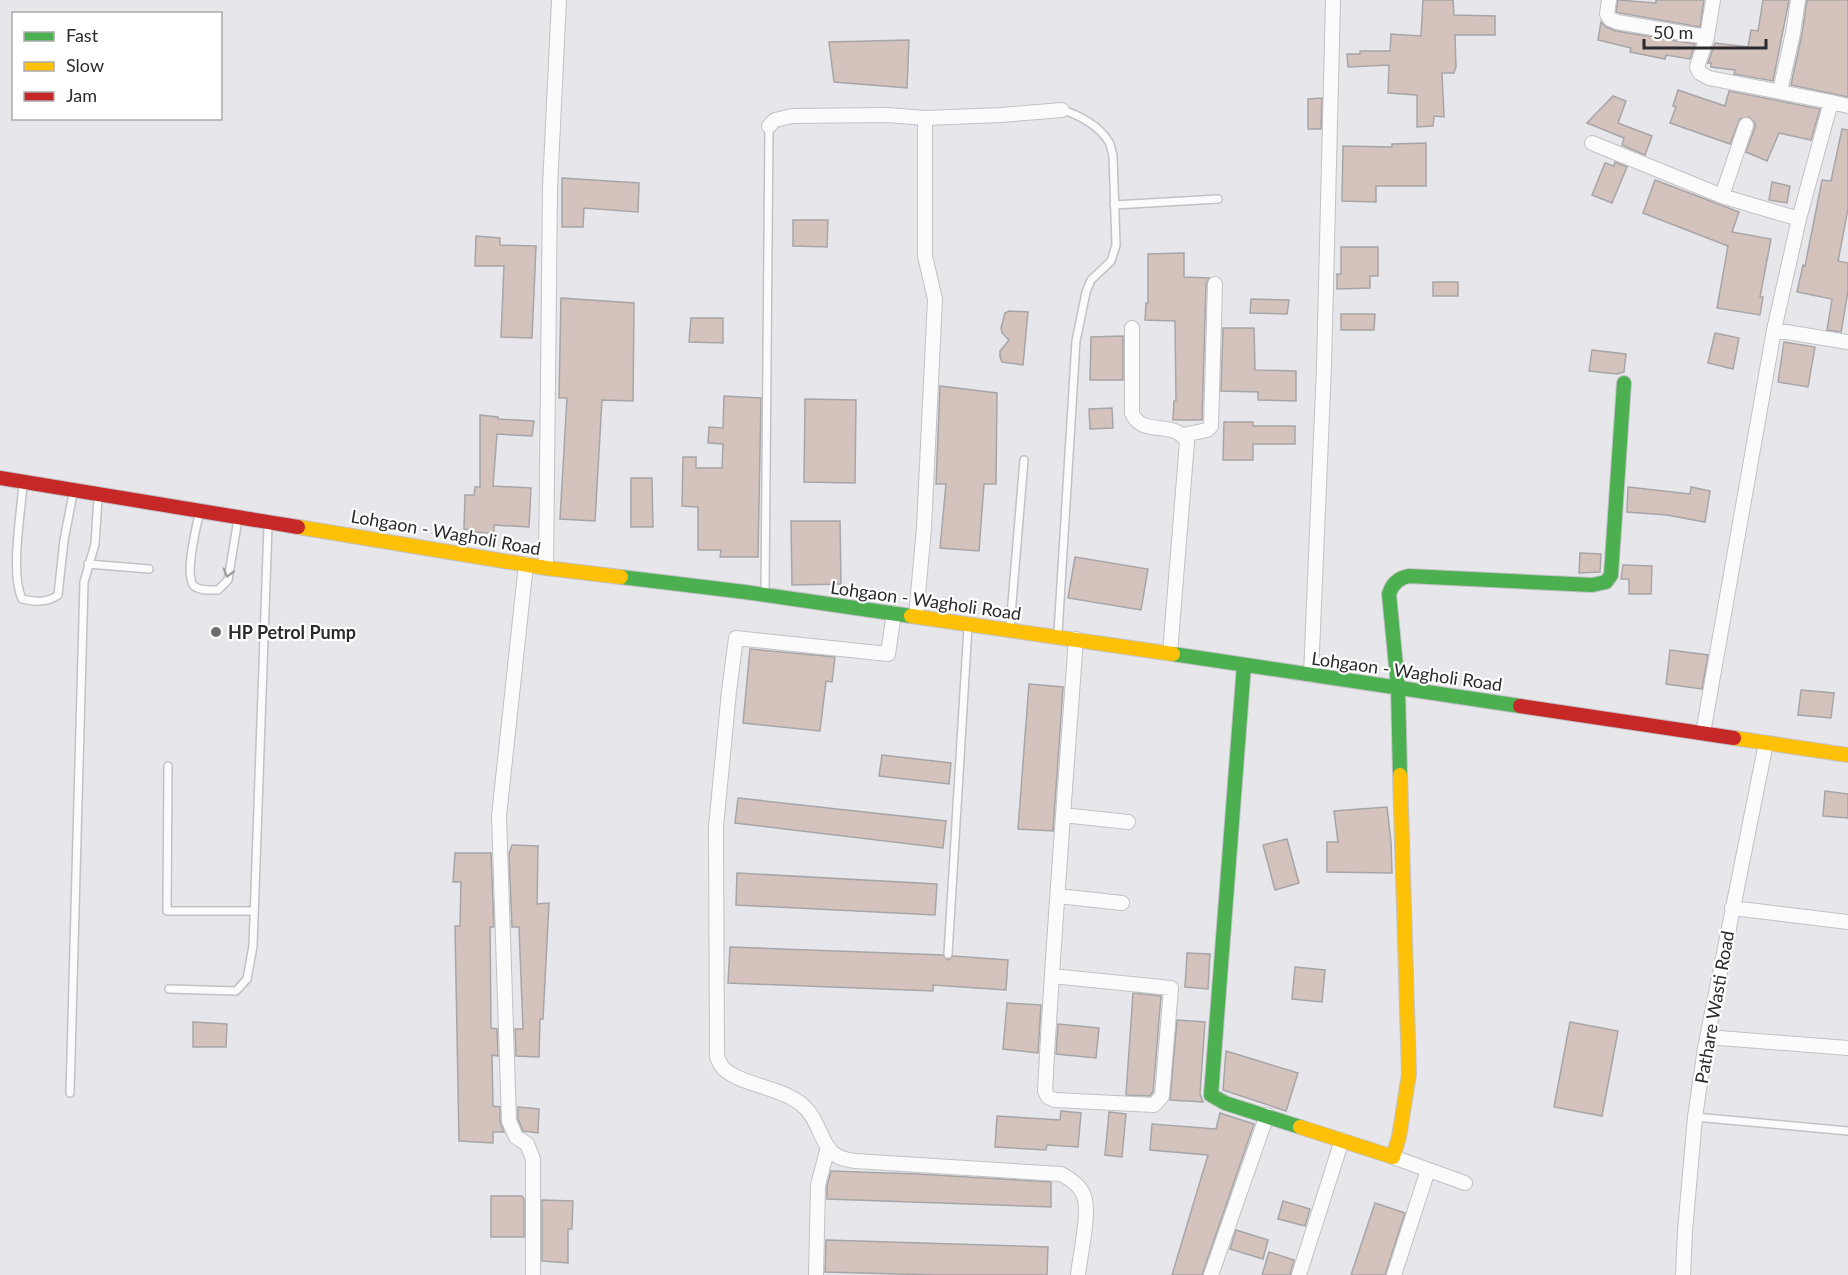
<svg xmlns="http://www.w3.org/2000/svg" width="1848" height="1275" font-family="Lato,sans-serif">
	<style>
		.building { fill: #d3c3bc; stroke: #a7a5a7; stroke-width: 1.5 }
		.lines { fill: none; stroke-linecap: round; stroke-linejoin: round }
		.lane-casing { stroke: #c2c2c6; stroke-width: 10 }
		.street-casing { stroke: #c2c2c6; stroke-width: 16 }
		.fast-casing { stroke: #c2c2c6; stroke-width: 16 }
		.slow-casing { stroke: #c2c2c6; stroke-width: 16 }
		.jam-casing { stroke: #c2c2c6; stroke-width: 16 }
		.lane { stroke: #fbfbfc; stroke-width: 7 }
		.street { stroke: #fbfbfc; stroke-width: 14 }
		.fast { stroke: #4caf50; stroke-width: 14 }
		.slow { stroke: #ffc107; stroke-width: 14 }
		.jam { stroke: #c62828; stroke-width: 14 }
		.oneway { stroke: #9d9d9f }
		.poi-dot { fill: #6c6c70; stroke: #fff; stroke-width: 2 }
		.labels { text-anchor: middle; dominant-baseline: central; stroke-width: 4.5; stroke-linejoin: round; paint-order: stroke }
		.street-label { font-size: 18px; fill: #2b2b2e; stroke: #fff }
		.poi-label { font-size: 18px; font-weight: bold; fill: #2b2b2e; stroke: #fff; text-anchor: start }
	</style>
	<rect width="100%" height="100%" fill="#e6e6eb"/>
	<path class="building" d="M1423,0h30l1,15 41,1v19h-40l1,32 -2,6h-12l2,44 -10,-1 -1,10 -16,1v-32l-29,-2 1,-28 -41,2 -1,-13h13v-3h30l1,-17 30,2z
		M1618,0l38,3v-3h48l-4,27 -80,-14 -4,-1z
		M1763,0h26l-16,81 -39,-7 1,-4 -24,-3v-4h-3l7,-20 33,4 3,-17 7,1z
		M1807,0h41v97l-57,-12 11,-51z
		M1601,22l5,5 10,4 79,13 -5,15 -24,-4 -1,4 -35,-7 1,-4 -33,-8z
		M909,40l-2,48 -73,-6 -5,-40z
		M1678,90l47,16 4,-15 91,18 -9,31 -32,-7 -12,28 -21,-9 9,-25v-4l-6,-6 -9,2 -10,25 -60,-21 6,-16 -3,-1z
		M1613,96l13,5 -8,22 34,13 -7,19 -23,-10 2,-7 -37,-15z
		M1322,98l-1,31h-13v-30z
		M1842,129l6,1v79l-10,52 10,2v29l-7,40 -14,-2 5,-31 -35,-7 6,-27 2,1 17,-86 9,1z
		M1426,143v43h-50v16l-34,-1 1,-55 49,1v-3z
		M1615,162l12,5 -15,36 -20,-8 13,-32 9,3z
		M562,178l77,5 -1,29 -54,-4 -1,19h-21z
		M1655,180l84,32 -7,20 39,7 -11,58h3l-3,18 -43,-7 11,-62 -85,-33z
		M1772,182l18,4 -3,17 -18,-3z
		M793,220h35l-1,27 -34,-1z
		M476,236l24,2v7l36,1 -4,92 -31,-1 3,-71h-29z
		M1341,247h37v29h-8v12l-33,1v-15h4z
		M1184,253v24l25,1 -3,6 -4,136h-29l1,-19h2l-1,-80 -30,-1 1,-17h2v-49z
		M1433,282h25v14h-25z
		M561,298l73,5 -1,98 -31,-1 -7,121 -35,-2 7,-121h-8z
		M1251,299l38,1 -2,14 -37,-1z
		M1009,311l19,1 -5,53 -21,-3 -2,-5v-6l9,-11 -7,-7 -1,-5 4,-15z
		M1341,314h34l-1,16h-33z
		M691,318h32v25l-34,-1z
		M1223,328h31l1,42 41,1v30l-38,-1v-8l-37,-1z
		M1715,333l24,5 -6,31 -25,-6z
		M1123,336v44h-33l1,-43z
		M1784,342l31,5 -7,40 -30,-5z
		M1592,350l34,4 -2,18 -7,2 -28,-3z
		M940,386l57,7 -1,91h-12l-5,67 -39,-3 6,-64h-10z
		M724,396l37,2 -3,159h-38l1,-7h-23v-43l-16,-1 1,-49h13v11h26l1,-24 -15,-1 1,-16 14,1z
		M805,399l51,1 -1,83 -51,-1z
		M1112,408l1,20 -23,1 -1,-20z
		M480,415l18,2v2l36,2 -2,15 -35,-2 -4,52 38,2 -2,39 -35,-2v8l-22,-1 1,-2 -9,-1 1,-34h9l1,-8h5z
		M1224,422h29v4h42v18h-42v16h-30z
		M631,478h21l1,49h-22z
		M1628,487l62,7 1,-7 19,4 -5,31 -38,-7 -40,-3z
		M791,521h49l1,63 -49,1z
		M1580,553l21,1 -1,18 -21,1z
		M1075,557l73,12 -7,41 -73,-12z
		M1623,565l29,1 -1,28h-22v-15h-8z
		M750,649l85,8 -3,25 -6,-1 -6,50 -77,-8z
		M1670,650l38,5 -6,34 -36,-5z
		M1029,684l34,3 -10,144 -35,-2z
		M1801,690l33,3 -3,25 -33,-3z
		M882,755l69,8 -2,21 -70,-8z
		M1825,791l23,3v24l-25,-2z
		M738,798l208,23 -3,27 -208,-25z
		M1387,807l4,35 1,31 -65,-1v-30h11l-4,-31z
		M1287,839l12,44 -24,7 -12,-45z
		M512,845l26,1 -1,58 12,-1 -6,116h-3l-1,38 -23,-1 -1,-27h8l-4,-102h-7l-3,-73z
		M455,853h36l3,74h-4l1,101 6,1 1,27 -6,-1 1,51 7,1v15l4,10h-11v11l-34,-2 -4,-215h5l1,-44h-8z
		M737,873l200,11 -2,31 -199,-10z
		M730,947l213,8 5,5 5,-4 55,4 -2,30 -73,-5v6l-205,-8z
		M1187,953l23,1 -2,35 -23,-2z
		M1295,967l30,3 -3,32 -30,-3z
		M1133,993l28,3 -8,96 -3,4 -24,-1z
		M1007,1003l34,2 -3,48 -35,-4z
		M1177,1020l28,2 -5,72 3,8 -33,-2z
		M193,1022l34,2 -1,23h-33z
		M1570,1022l48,9 -16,85 -48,-9z
		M1058,1024l41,4 -3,30 -40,-4z
		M1226,1051l72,22 -12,38 -63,-21z
		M518,1107l21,2 -1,24 -15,-2 -5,-12z
		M1061,1111l20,2 -3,34 -31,-2 -1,5 -51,-3 2,-31 63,4z
		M1109,1112l17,2 -4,43 -17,-2z
		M1220,1113l34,11 -52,151h-30l36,-120 -58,-5 2,-26 64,5z
		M831,1171l86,3 134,8v25l-224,-8v-13z
		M491,1196h31l2,3v38h-33z
		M542,1200l31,1 -1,28h-4v34l-26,-2z
		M1283,1201l27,8 -5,17 -27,-7z
		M1375,1203l30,10 -20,62h-34z
		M1236,1230l32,10 -5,19 -33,-10z
		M826,1240l222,7 -1,28h-111l-111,-3z
		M1269,1252l25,8 -4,15h-28z"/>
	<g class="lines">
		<defs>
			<path id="lane" d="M1114,205l104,-6
				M23,484c-2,30 -13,89 -1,115 13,3 25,4 36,-4l6,-55 9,-46
				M199,514c-3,15 -15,62 -5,72 6,5 16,4 24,4l10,-10 10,-61
				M88,564l61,5
				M765,591l4,-465
				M1010,627l14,-167
				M1058,633l18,-292 10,-49 5,-12 20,-19 5,-16 -3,-89c-1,-4 -2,-10 -4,-14 -10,-16 -29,-27 -47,-32
				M168,766l-1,145h87
				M948,954l20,-327
				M169,989l67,2 11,-12 6,-33 15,-420
				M70,1093l14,-511 11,-38 3,-46
				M1695,1117l153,14"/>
			<path id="street" d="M1609,0l-2,14 3,5 7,3 90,15
				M1713,0l-6,37 -10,30 3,6 9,5 122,24
				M1780,91l13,-58 5,-33
				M925,118l76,-3 61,-5
				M769,126l6,-6 17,-4 96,-1 37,3v138l10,43 -11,229 -8,88
				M1592,143l130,53 77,23
				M1722,196l24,-71
				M1132,328v85c10,25 42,5 55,29l-17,211
				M1774,330l74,12
				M1183,435l24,-5 4,-4 4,-142
				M526,564l-27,252 10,305 7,16 11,7 6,15v116
				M546,568l4,-381 9,-187
				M894,613l-6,41 -152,-16 -7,53 -13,136 1,230c2,4 4,9 7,12 18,16 55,18 76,34 20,15 20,43 37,53 5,3 12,4 18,5l206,13c9,5 19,11 23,22 6,18 -4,59 -6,79
				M1311,675l13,-309 9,-366
				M1703,733l71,-403 25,-111 32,-117 17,4
				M1063,815l65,7
				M1058,896l64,7
				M1732,908l116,14
				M1052,976l119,12 -9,108 -8,9 -99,-5 -7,-3 -3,-6c8,-150 20,-301 31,-452
				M1707,1037l141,11
				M1393,1157l72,26
				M816,1275l2,-90 10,-38
				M1211,1275l56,-160
				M1299,1275l43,-135
				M1394,1275l34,-105
				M1683,1275l2,-44 10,-114 10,-69 61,-305"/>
			<path id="fast" d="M621,577l124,15 166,24
				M1173,654l347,52
				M1244,665l-33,430 14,8 75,24
				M1400,775l-2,-88 -9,-93c3,-10 9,-16 20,-18l183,9 14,-3 5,-7 13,-192"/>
			<path id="slow" d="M298,527l248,41 75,9
				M911,616l262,38
				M1734,738l114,17
				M1300,1127l93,30 6,-20 10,-63 -9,-299"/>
			<path id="jam" d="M0,478l298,49
				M1520,706l214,32"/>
		</defs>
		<use href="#lane" class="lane-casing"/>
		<use href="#street" class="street-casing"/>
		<use href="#fast" class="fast-casing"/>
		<use href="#slow" class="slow-casing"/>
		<use href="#jam" class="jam-casing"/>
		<use href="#lane" class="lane"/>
		<use href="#street" class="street"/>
		<use href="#fast" class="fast"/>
		<use href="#slow" class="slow"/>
		<use href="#jam" class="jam"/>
	</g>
	<defs><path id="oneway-chevron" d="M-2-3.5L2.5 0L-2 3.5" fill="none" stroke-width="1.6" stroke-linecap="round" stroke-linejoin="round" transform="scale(1.5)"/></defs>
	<use class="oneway" href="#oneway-chevron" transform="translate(228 573) rotate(106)"/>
	<circle class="poi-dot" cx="216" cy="632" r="6"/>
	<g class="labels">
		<g class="street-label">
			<text transform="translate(446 532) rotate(10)">Lohgaon - Wagholi Road</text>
			<text transform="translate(926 600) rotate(8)">Lohgaon - Wagholi Road</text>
			<text transform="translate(1407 671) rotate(8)">Lohgaon - Wagholi Road</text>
			<text transform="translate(1714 1007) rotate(-80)">Pathare Wasti Road</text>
		</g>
		<g class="poi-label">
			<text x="228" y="632">HP Petrol Pump</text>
		</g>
	</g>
	<rect x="12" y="12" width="210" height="108" fill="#ffffff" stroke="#aaaaab" stroke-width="1.5"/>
	<rect x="24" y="32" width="30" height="9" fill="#4caf50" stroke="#aaaaab" stroke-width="1.5"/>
	<text x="66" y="42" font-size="18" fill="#2b2b2e">Fast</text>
	<rect x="24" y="62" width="30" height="9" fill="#ffc107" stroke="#aaaaab" stroke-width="1.5"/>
	<text x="66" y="72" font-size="18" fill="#2b2b2e">Slow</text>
	<rect x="24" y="92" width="30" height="9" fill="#c62828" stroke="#aaaaab" stroke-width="1.5"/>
	<text x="66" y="102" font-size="18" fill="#2b2b2e">Jam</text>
	<path d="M1644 39v9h122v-9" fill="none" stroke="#2b2b2e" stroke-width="3"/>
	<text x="1653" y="39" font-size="18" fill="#2b2b2e" stroke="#ffffff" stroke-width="4.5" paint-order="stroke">50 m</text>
</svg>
